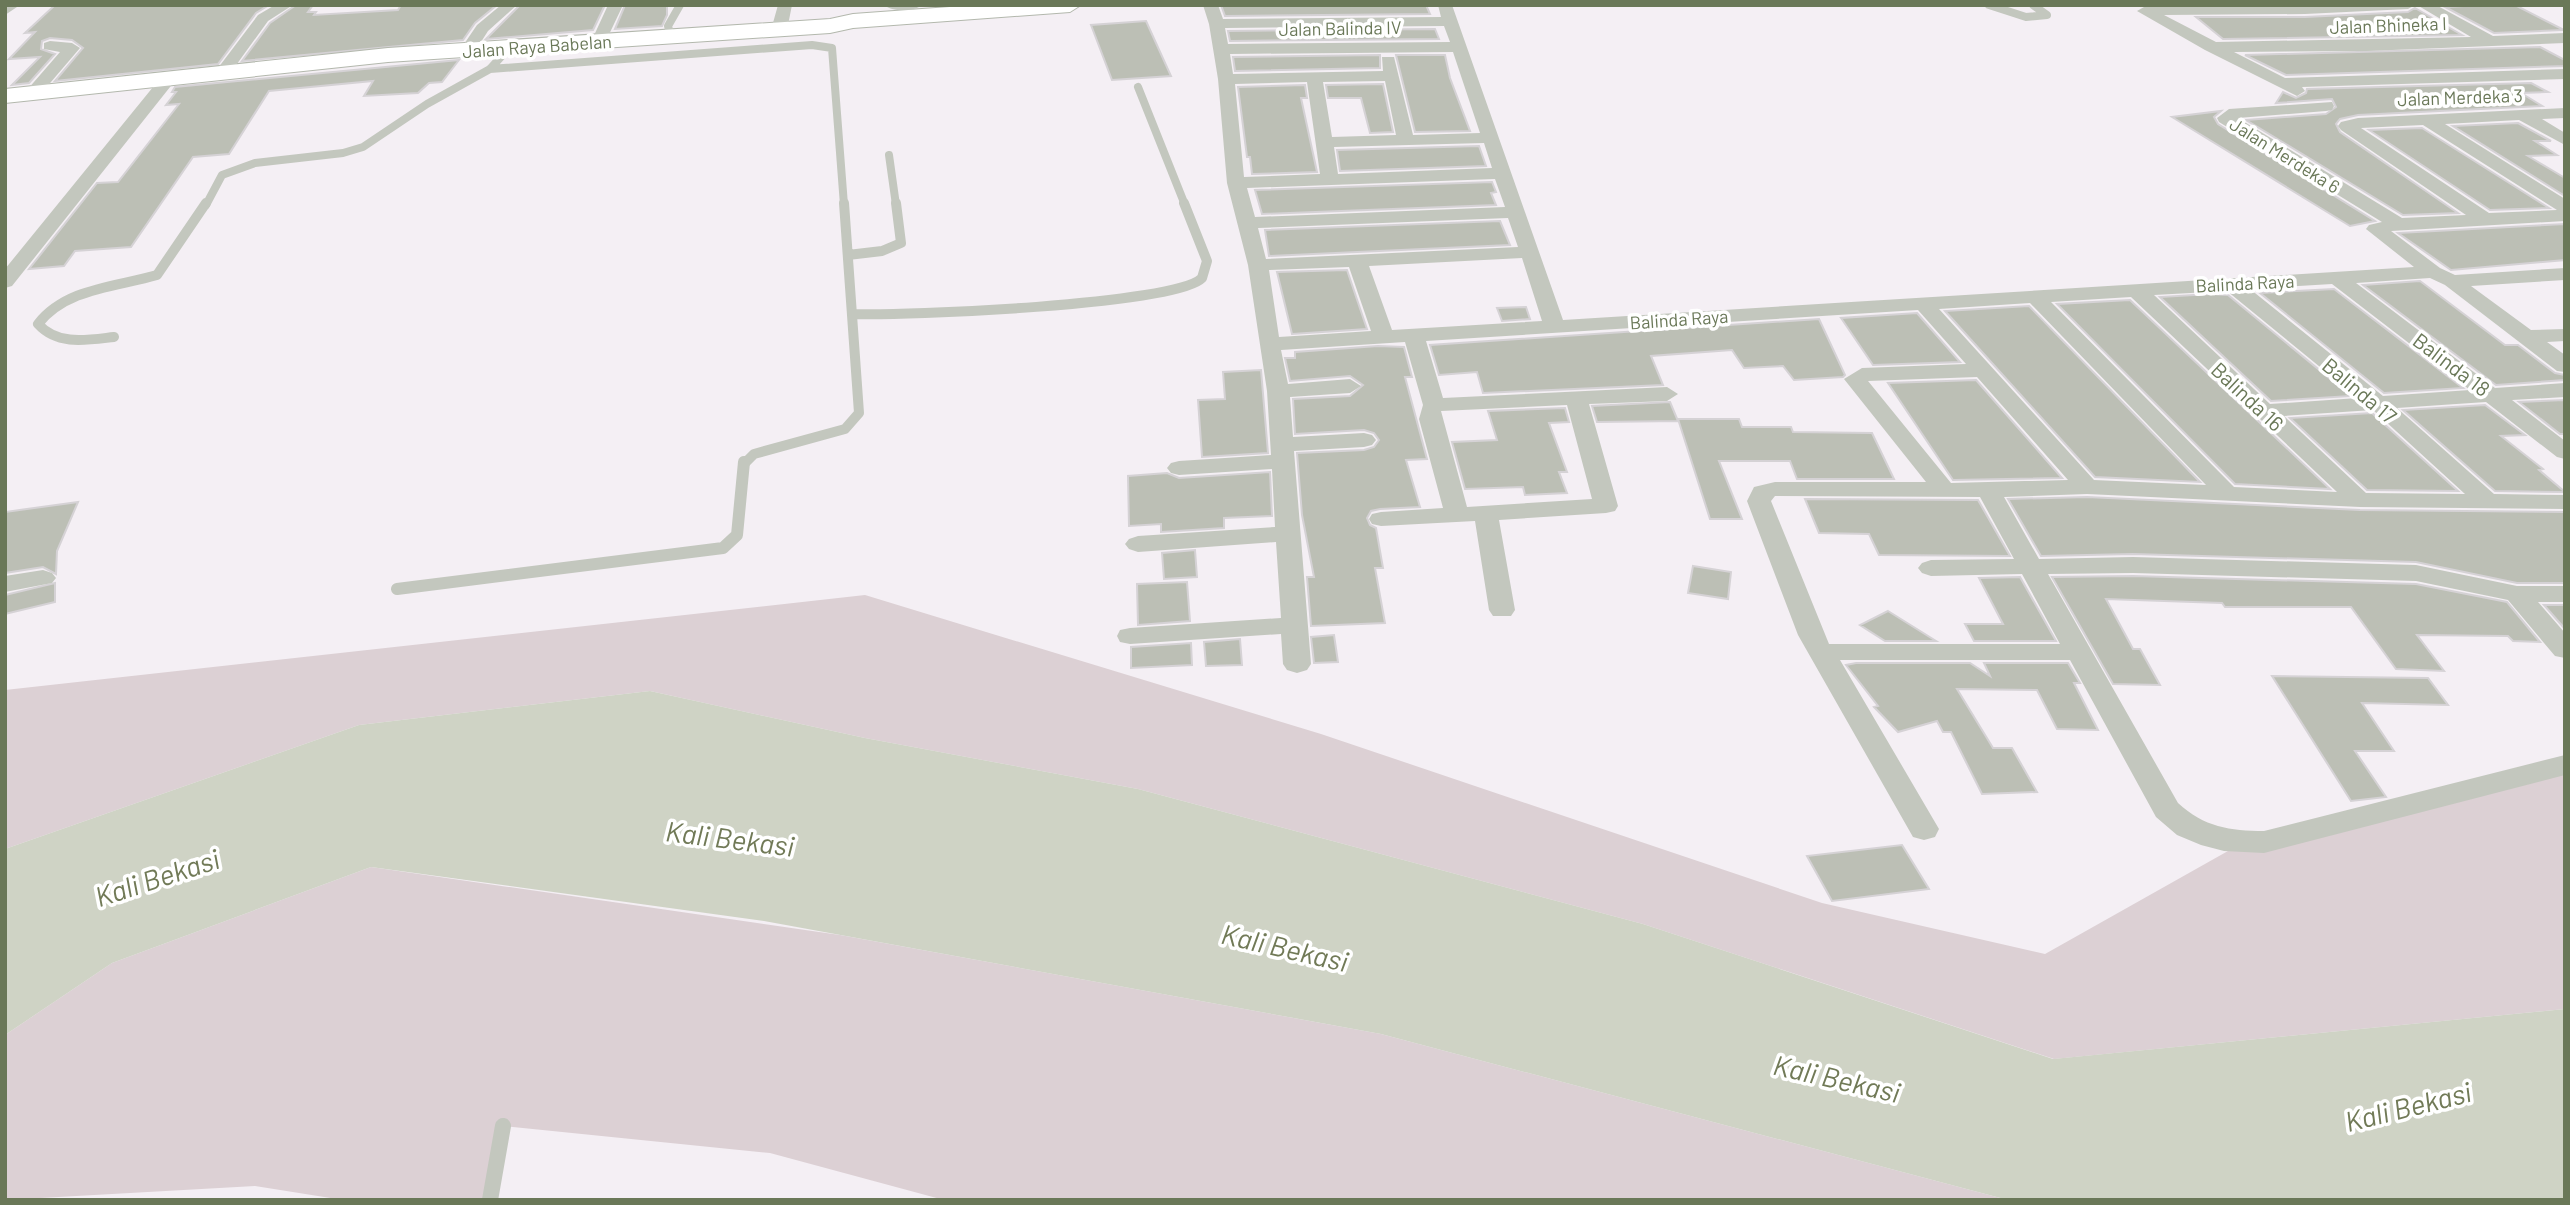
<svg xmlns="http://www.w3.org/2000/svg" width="2570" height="1205" font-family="Barlow,sans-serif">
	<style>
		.green { fill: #dcd0d4 }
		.water { fill: #cfd3c5 }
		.building { fill: #bcbfb5; stroke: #d5d2d5; stroke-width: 2 }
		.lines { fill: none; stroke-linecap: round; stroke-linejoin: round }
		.primary-casing { stroke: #b3b8ad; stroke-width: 2 }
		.lane-far3 { stroke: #c3c7be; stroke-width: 8 }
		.lane-far2 { stroke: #c3c7be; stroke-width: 10 }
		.lane-far1 { stroke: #c3c7be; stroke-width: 12 }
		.lane { stroke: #c3c7be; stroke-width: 16 }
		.street { fill: #c3c7be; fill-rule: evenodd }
		.primary { fill: #fff; fill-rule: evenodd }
		.labels { text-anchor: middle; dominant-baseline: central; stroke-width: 7; stroke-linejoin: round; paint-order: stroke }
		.far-street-label { font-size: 18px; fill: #6a7858; stroke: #fff }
		.street-label { font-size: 21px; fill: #6a7858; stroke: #fff }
		.near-water-label { font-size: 28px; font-style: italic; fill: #717a57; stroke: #fff }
	</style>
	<rect width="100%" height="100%" fill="#f4eff4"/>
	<path class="green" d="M865,595l456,139 501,169 223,51 199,-112 321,-78v245l-511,50 -411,-135 -505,-135 -273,-51 -215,-47 -291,34 -354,124v-159z
		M371,867l469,68 541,99 627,166h-1064l-174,-47 -266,-27 -14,74h-147l-88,-14 -250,14v-165l107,-72z"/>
	<path class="water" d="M650,691l215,47 273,51 505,135 410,135 512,-50v191h-557l-627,-166 -617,-113 -393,-54 -259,96 -107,72v-186l354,-124z"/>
	<path class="building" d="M55,5h214l-13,8 -38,51 -163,17 28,-33 -11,-8 -22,-2 -8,3 -1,8 14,5 -26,29 -17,2 28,-28 -31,2 26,-27 -10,1z
		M296,5h17l-5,7h8l-2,3 84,-5 3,-5h96l-22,18 -12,17 -221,21 28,-38z
		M520,5h85l-12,25 -107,9z
		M625,5h42v10l-5,11 -47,3z
		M1221,5h205l4,9 -205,2z
		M2482,5h33l49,25 -70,3 -49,-26z
		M2415,8l47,27 -239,4 -27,-22h109l103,-5z
		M1146,21l25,55 -59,4 -21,-55z
		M1435,29l4,10 -209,2 -2,-10z
		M2540,47l25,13v6l-279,9 -41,-20z
		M1380,55v13l-145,3 -2,-14z
		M1396,55h49l5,23 20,53 -55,1z
		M459,60l-17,22 -13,1 -11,10 -54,3 9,-15 -104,10 -40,63 -36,3 -62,90 -56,4 -11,15 -35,3 68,-86 21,-1 61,-78 -13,1 10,-13h-4l3,-5z
		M2531,83l17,9 -27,1 21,13 -184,9 -18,4 -4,5 4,8 118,81 -55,2 -157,-95 80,-6 10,-7 -4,-8 -56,4 7,-11 13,6 10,-5 1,-4z
		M1383,84l10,48 -23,1 -9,-35h-33l-2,-13z
		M1305,85l2,13h-6l16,74 -65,2 -2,-17h-3l-9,-70z
		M2221,111l-7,6 4,7 157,97 -25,5 -178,-109z
		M2518,123l33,18h-16l22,14 -29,1 37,22v18l-112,-70z
		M2422,128l127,80 -59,2 -121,-80z
		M1479,146l7,20 -146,5 -3,-21z
		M1492,182l4,10 -5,1 5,12 -234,9 -7,-24z
		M1500,221l10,24 -241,11 -4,-26z
		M2565,224v36l-114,10 -53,-37z
		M1347,270l20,59 -75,5 -15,-62z
		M2420,281l85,64h13l37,28 10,2v5l-69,5 -133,-100z
		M2334,289l129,99 -79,5 -124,-100z
		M2211,294l17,1 123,101 -80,5 -111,-104z
		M2130,300l200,189 -95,-5 -178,-180z
		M2029,306l171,176 -105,-5 -150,-166z
		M1526,307l4,12 -28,2 -5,-13z
		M1917,313l43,49 -87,3 -32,-47z
		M1819,319l26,56 -2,2 -49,3 -11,-14 -39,2 -12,-18 -81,6 12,29 -180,8 -6,-21 -38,3 -9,-30z
		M1378,346l26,1 8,30h-7l22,82 -21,1 14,47 -40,2 -9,2 -4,7 3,7 6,3 7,40h-8l10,55 -74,3 -4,-49h7l-12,-62 -5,-62 67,-3 10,-3 5,-7 -5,-7 -10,-3 -69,4 -2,-35 57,-3 13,-11 -13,-9 -60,5 -5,-23h10v-6z
		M1261,370l7,83 -66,4 -4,-57 27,-1 -2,-27z
		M1976,380l86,98 -109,2 -65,-97z
		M2565,400v34h-5l-41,-32z
		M1670,402l8,19 -81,1 -5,-16z
		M2485,405l40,30 -24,1 42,33 -4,1 26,22 -70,-1 -92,-81z
		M1565,408l4,14 -20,1 18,49h-8l8,21 -42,2 -2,-8 -58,2 -13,-47 45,-2 -9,-29z
		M2372,413l86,78 -91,-1 -77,-72z
		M1678,419h61l3,8h49l2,5 79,1 22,46h-97l-7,-18h-71l23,58h-32z
		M1270,472l2,44 -48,2v10l-63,4v-8l-32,2 -1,-50 39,-3 12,5z
		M2087,497l273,13 205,2v71h-48l-101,-21 -283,-8 -92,2 -33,-57z
		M1805,499l173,1 32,56 -131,-1 -10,-21 -50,-1z
		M78,502l-21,49 -1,23 -13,-7 -38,6v-61z
		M1195,550l2,27 -33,2 -2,-26z
		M1693,566l38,6 -3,27 -40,-6z
		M2133,576l283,8 91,18 33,40 -27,-1 -5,-5 -91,-1 27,36 -48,-2 -45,-62h-126l-3,-4 -116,-4 27,50h7l20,36 -47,-1 -61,-107z
		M2020,577l36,64h-82l-9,-17h38l-24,-46z
		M1187,582l3,39 -52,4 -1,-41z
		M55,583v19l-50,12v-19z
		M2544,605h21v24z
		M1888,611l48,30h-51l-25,-16z
		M1334,635l4,27 -24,1 -3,-26z
		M1240,639l2,26 -36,1 -2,-24z
		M1191,643l1,22 -61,3v-21z
		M1856,663h114l20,13 -6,-13h84l12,20h-6l24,47 -41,-1 -20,-39 -80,-1 36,59h19l25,44 -55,2 -31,-62h-8l-6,-11 -39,11 -24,-25 4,-1 -32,-41z
		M2272,676l156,2 20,27 -86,-2 32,48h-39l31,46 -35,4z
		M1902,845l27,44 -97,12 -25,-45z"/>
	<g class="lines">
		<defs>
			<path id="primary" d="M977,5h104l-11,7 -217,16 -23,5 -442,29 -383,41v-14l383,-41 442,-29 23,-5z"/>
		</defs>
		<use href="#primary" class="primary-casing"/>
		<path class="lane-far3" d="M1989,5l37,12 21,-2 -14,-10
			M671,37l-3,-11 12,-21
			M490,69l322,-24 20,3 12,157
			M1138,87l47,118
			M889,155l7,50
			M206,205l16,-30 33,-12 88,-10 20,-6 64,-43 63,-35 19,-21"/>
		<path class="lane-far2" d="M848,255l34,-4 19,-8 -5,-40
			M853,314c50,2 323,-9 349,-36l5,-17 -23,-58
			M114,337c-27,3 -56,9 -76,-13 28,-36 78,-37 119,-49l49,-72
			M744,464l10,-10 91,-25 14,-16 -15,-210"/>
		<path class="lane-far1" d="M397,589l326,-41 14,-13 7,-73"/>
		<path class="lane" d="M490,1200l13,-74"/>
		<path class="street" d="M5,5h15l-15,10z
			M275,5h18l-25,16 -39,54h-12l-2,-3 43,-57z
			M501,5h16l-29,26 -14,22h-12l-2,-3 17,-25z
			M608,5h15l-19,40h-10l-3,-3z
			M778,5h14l-5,25 -8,5 -8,-5z
			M884,5h38c-8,7 -30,7 -38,0z
			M1203,5h15l5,14 218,-2 -3,-12h14l111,315 851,-53 -48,-38 3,-4 13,-3 -163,-100 -2,-4 12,-9 103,-7 2,4 -2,4 -6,1 -88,7 164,100 64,-3 -125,-85 -3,-4 3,-4 17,-4 207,-10v10l-23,1 23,14v12l-46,-25 -74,4 120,75v22l-174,10 49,37 15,7 110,-7v12l-94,6 60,44 34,-1v12l-18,1 18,13v17l-8,-1 -112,-86 -15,-7 -74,5 139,105 70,-5v14l-53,3 53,41v18l-8,-2 -71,-55 -89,6 97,86 71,1v14l-205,-2 -273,-13 -83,3 35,62 94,-2 283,8 101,21h48v16h-27l27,31v25l-10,-2 -47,-56 -92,-19 -283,-8 -85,1 130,229c26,24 52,28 86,28l301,-76v20l-301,78 -40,-2 -23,-6 -24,-10 -21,-18 -86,-157h-230l99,169 -4,8 -11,3 -11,-3 -115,-202 -51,-134 7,-14 21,-5h151l-82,-103 18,-11 104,-4 -48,-54 -492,31 17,57 224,-11 11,7 -11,7 -78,3 29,102 -3,5 -9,2 -107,7 16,90 -4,6h-18l-4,-6 -14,-89 -94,5 -9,-2 -3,-5 3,-5 9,-2 62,-4 -24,-89 4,-14 -18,-63 -124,8 7,34 62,-5 11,7 -11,7 -60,4 3,40 71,-4 8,2 4,5 -4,5 -8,2 -70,4 17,213 -4,6 -10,3 -10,-3 -4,-6 -2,-30 -151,10 -10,-2 -3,-6 3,-6 10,-2 151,-10 -5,-76 -138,10 -9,-3 -4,-5 4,-5 9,-3 137,-9 -3,-58 -93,6 -8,-2 -4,-5 4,-5 8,-2 92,-6 -4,-64 -19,-126 -21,-82 -9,-104 -9,-55zM1444,26l6,16 -222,2 -3,-16zM1453,52l27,81 -67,2 -19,-78h-12l1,14 -150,3 -3,-20zM1385,81l11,54 -64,2 -9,-55zM1307,82l13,92 -76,3 -9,-93zM2423,125l134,85 -68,3 -128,-85zM1484,143l8,25 -154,6 -4,-27zM1495,179l10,28 -250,10 -8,-29zM1508,218l10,29 -252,12 -8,-31zM1522,258l20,63 -150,9 -23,-64zM1349,267l22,64 -92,6 -10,-67zM2332,284l138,106 -87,6 -133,-107zM2227,291l131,107 -88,6 -116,-109zM2131,297l206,195 -103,-5 -183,-185zM2030,303l176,182 -112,-5 -155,-171zM1977,377l91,103 -117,3 -83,-102zM1567,405l25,94 -125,8 -26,-96zM2373,410l92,84 -99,-1 -82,-77zM1775,496l205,1 34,62 -83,1 -9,3 -4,5 4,5 9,3 91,-2 38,70h-231l-58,-143z
			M2415,5l-7,4 -103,5 -141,1 52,27 255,-5 -54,-32h19l57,31 72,-3v10l-198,8 -133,1 51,26 280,-9v10l-263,8 3,4 -8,5 -92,-46 -68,-39 7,-4z
			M50,41l22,2 8,5 -41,48h-12v-6l33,-38 -16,-3v-6z
			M168,74l8,5 -2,3 -162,204 -7,2v-19l157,-193z
			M43,570l9,3 4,5 -4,5 -47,9v-16z"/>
		<use href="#primary" class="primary"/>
	</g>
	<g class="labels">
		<g class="far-street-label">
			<text transform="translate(2388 25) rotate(-2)">Jalan Bhineka I</text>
			<text transform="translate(1340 28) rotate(-1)">Jalan Balinda IV</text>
			<text transform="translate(537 46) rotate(-4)">Jalan Raya Babelan</text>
			<text transform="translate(2460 97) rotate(-2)">Jalan Merdeka 3</text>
			<text transform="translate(2285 155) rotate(32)">Jalan Merdeka 6</text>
			<text transform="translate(2245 283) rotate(-3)">Balinda Raya</text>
			<text transform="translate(1679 319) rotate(-4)">Balinda Raya</text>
		</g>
		<g class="street-label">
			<text transform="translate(2452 364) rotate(37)">Balinda 18</text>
			<text transform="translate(2360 390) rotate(40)">Balinda 17</text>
			<text transform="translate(2248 396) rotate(43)">Balinda 16</text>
		</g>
		<g class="near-water-label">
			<text transform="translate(730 838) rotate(7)">Kali Bekasi</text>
			<text transform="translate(157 877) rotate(-18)">Kali Bekasi</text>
			<text transform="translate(1285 947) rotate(13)">Kali Bekasi</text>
			<text transform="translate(1837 1078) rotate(13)">Kali Bekasi</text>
			<text transform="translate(2408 1106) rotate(-14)">Kali Bekasi</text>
		</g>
	</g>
	<rect width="2570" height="1205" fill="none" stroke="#6a7858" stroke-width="14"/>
</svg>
